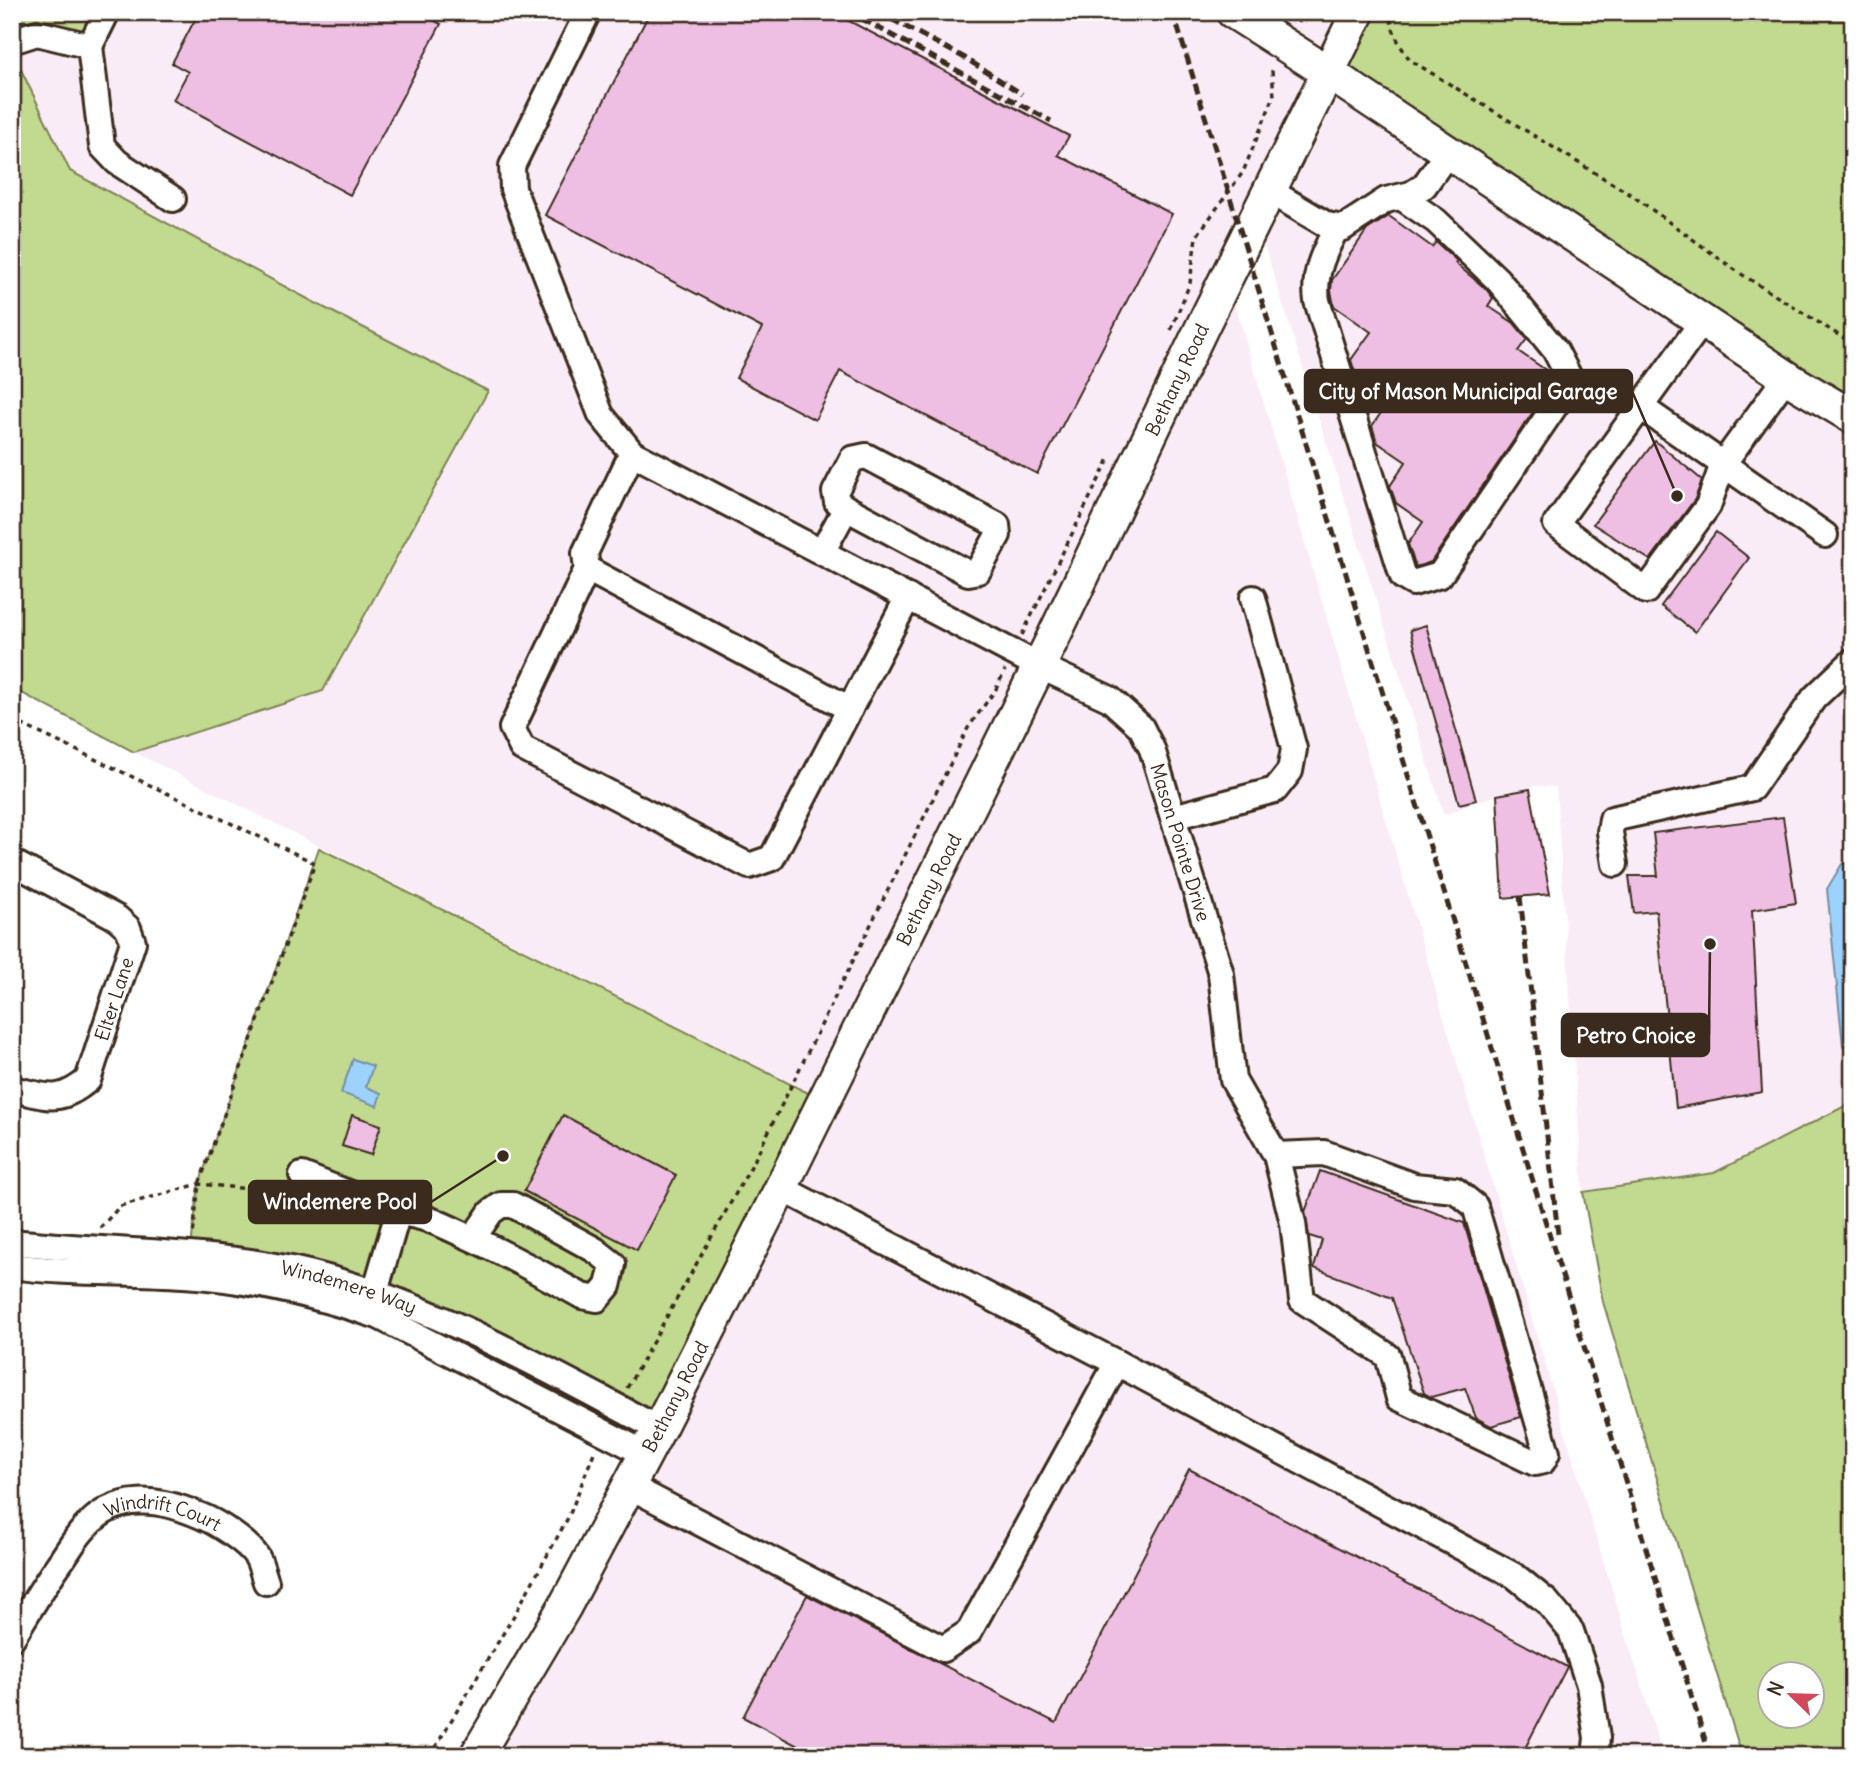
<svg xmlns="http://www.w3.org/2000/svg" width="1865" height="1768" font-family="Delius,sans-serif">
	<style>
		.built { fill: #faecf6 }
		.green { fill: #c2d990; stroke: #7e8257; stroke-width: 2; fill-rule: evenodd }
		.water { fill: #9dd2fc; stroke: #768fa3; stroke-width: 2 }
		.building { fill: #eebfe2; stroke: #3b2a1e; stroke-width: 2 }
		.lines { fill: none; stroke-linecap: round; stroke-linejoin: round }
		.minor-casing { stroke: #3b2a1e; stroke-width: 30 }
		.major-casing { stroke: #3b2a1e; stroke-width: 37 }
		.path { stroke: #3b2a1e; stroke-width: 3.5; stroke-dasharray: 5 5; stroke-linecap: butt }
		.minor { stroke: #fff; stroke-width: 24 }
		.major { stroke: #fff; stroke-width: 32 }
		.rail { stroke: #3b2a1e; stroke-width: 5; stroke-dasharray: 10 5; stroke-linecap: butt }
		.labels { text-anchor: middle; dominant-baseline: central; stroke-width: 6; stroke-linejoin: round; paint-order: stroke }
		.street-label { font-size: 19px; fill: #3b2a1e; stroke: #fff }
		.leader { fill: none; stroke: #3b2a1e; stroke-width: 2.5 }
		.callout-dot { fill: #3b2a1e; stroke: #fff; stroke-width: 2.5 }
		.callout { fill: #3b2a1e; stroke: #3b2a1e; stroke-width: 2.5 }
		.callout-label { font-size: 21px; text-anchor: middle; font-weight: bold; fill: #fff }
	</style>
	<rect width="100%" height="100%" fill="#fff"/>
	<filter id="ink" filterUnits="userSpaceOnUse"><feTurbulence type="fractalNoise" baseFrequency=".0143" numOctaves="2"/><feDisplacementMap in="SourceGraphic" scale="14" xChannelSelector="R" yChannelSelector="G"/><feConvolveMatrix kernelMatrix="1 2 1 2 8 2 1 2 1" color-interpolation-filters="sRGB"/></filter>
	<g filter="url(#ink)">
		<path class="built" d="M107,12h1251l495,401v689l-139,71 -131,19 -27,-405 -22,-1 -50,13 -40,16 -188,-596 -29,58 366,1250 70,229h-1187l348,-655 -690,-349 189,-61 -4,-386 -249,-135 -58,-119z"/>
		<path class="green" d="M12,12h95l-17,34 -78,-5z
			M1358,12h495v401l-524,-340z
			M12,51l58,120 249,134 169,86 -165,300 -189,61 -122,-64z
			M319,848l505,253 -165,328 -213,-108 -256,-67 9,-70z
			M1853,1102v654h-111l-139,-454 -20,-110 131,-19zM1770,1674h42v42h-42z"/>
		<path class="water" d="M1842,864h11v184l-10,-2 -16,-157z
			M353,1059l20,7 -7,21 15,6 -4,13 -36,-13z"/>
		<path class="building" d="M199,12h219l23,12 -91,171 -177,-95 15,-28 -16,-9z
			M650,12h182l237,124 -11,19 114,59 -135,260 -197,-103 -25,49 -79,-42 26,-50 -217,-113z
			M1389,216l43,31 4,-5 21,19 -2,2 31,26 7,9 -5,8 26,17 13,16 -9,12 32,22 3,5 -3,9 -119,175 -15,5 -8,-23 15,-22 -27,-19 -6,-17 16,-24 -29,-20 -5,-16 13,-19 -25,-19 -9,-28 20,-28 -37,-26 -3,-15 1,-11 35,-50z
			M1655,441l47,39 -7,19 -45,61 -57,-36z
			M1716,532l33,26 -54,74 -34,-26z
			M1426,625l50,175 -17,4 -49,-174z
			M1530,789l20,105 -47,4 -6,-103z
			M1783,817l13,86 -44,7 10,182 -86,16 -20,-197 -22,2 -5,-37h29l-5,-43z
			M352,1115l29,10 -10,30 -29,-9z
			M563,1115l113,60 -39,75 -113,-59z
			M1320,1171l144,52 57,194 -30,9 -15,-8 -11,-30 -34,9 -7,-4 -32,-95 -78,-30 8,-28 -13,-4 -4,-24z
			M1189,1469l378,198 -46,89h-704l-74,-39 64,-122 249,128z"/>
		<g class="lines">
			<defs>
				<g id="minor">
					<path id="s1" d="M588,12l-76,154 1,23 88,226 31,38 407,213 71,33 31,28 11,22 69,225 12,106 43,75 48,-2 90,33 41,4 20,16 72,247 -4,8 -8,2 -136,-65 -11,-42 -86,-56 -9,-77 -17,-68"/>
					<path d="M12,41l25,-8 53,13"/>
					<path d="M90,46l12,100 15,16 56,37"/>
					<path d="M90,46l17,-34"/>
					<path d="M1270,191l57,34 16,3 43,-28 25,-6 13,-8 24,-34"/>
					<path d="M1337,227c-13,25 -24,46 -20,74l86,276 10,6 27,-8 123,-181 6,-17 -14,-27 -58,-71 -61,-58 -35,-24"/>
					<path d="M1702,322l-146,202 90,67 62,-85 15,-42 63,-87"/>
					<path d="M1641,407l184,128"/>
					<path d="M632,453l-47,100 2,16 -75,159 10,20 227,118 23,-8 136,-261"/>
					<path d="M822,552l24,-44 122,65 10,-2 20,-36 -1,-10 -131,-69 -14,3 -17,33 2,10 9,6"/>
					<path d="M587,569l263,140"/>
					<path d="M1173,817l102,-27 15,-19 4,-22 -41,-151"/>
					<path d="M12,862l105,56 11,10 5,14 -45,138c-30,25 -41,16 -76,9"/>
					<path d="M1615,864l-5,-32 2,-13 140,-31 62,-90 39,-37"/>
					<path d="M302,1175l96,38"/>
					<path d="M781,1188l336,175 398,213 32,26 24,29 18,54 8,53 -2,18"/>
					<path id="s2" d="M12,1242c93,10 187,8 279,27 131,28 250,98 368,160"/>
					<path d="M12,1266c57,8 115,5 172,9 67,4 131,20 194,41l268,138"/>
					<path d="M370,1309l28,-96c24,2 41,10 62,20 42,18 82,41 122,63l15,3 11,-13 5,-22 -18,-14 -82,-45h-12l-10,7 -18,26"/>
					<path d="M629,1486l314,163 26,-17 148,-269"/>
					<path id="s3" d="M12,1638c16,-26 31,-52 49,-77 7,-10 14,-22 22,-31 33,-39 76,-32 118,-14 15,6 47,26 56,41 4,7 6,17 9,25"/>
				</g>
				<g id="major">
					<path d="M1233,12l96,61 465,309 59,35"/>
					<path id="s4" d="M476,1756l89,-150 94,-177 122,-241 271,-548 152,-317 154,-311"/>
				</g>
			</defs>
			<use href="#minor" class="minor-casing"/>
			<use href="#major" class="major-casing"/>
			<path class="path" d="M1381,16l10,3c2,16 10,28 19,41l223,136 105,76 115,72
				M1298,23l6,-11
				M1171,330l19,-47 6,-46 47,-65 31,-76 -2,-25 3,-4
				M1022,635l88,-178
				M12,720l303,143 -116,321 -6,51
				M100,1228l20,-22 79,-22 60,6 20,6
				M627,1388l127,-227 214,-433 28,-39 9,-19
				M430,1756l86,-144 53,-96 26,-66"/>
			<use href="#minor" class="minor"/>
			<use href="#major" class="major"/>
			<path class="rail" d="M849,12l202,109
				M878,12l87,46 57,36
				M1173,12l537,1744
				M1520,896l38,338"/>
		</g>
	</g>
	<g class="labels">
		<g class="street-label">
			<text stroke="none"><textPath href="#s4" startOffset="1545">Bethany Road</textPath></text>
			<text stroke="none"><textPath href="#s1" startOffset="1188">Mason Pointe Drive</textPath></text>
			<text stroke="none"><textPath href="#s4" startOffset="978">Bethany Road</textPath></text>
			<text transform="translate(114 999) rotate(-72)">Elter Lane</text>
			<text stroke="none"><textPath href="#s2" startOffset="341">Windemere Way</textPath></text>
			<text stroke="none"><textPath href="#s4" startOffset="411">Bethany Road</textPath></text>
			<text stroke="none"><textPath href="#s3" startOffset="219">Windrift Court</textPath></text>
		</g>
	</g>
	<path class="leader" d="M1677 496L1632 391M1710 944L1709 1035M503 1156L431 1202"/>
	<g class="callout-dot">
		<circle cx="1677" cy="496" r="7"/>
		<circle cx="1710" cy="944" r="7"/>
		<circle cx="503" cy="1156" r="7"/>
	</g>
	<g class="callout">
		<rect x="1305" y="370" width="327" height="42" rx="7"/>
		<rect x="1562" y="1014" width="147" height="42" rx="7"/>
		<rect x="249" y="1181" width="182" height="42" rx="7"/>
	</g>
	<g class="callout-label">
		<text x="1468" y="399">City of Mason Municipal Garage</text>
		<text x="1636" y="1043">Petro Choice</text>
		<text x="340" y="1209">Windemere Pool</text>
	</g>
	<rect width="1865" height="1768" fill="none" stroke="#fff" stroke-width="42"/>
	<rect x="21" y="21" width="1823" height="1726" fill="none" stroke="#3b2a1e" stroke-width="2.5" filter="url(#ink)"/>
	<g transform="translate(1791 1695) rotate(293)"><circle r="33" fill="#ffffff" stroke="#b1aaa5" stroke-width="2"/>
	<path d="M0-5L12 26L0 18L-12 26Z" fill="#d1495b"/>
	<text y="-10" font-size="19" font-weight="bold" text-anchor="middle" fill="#3b2a1e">N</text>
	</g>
</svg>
